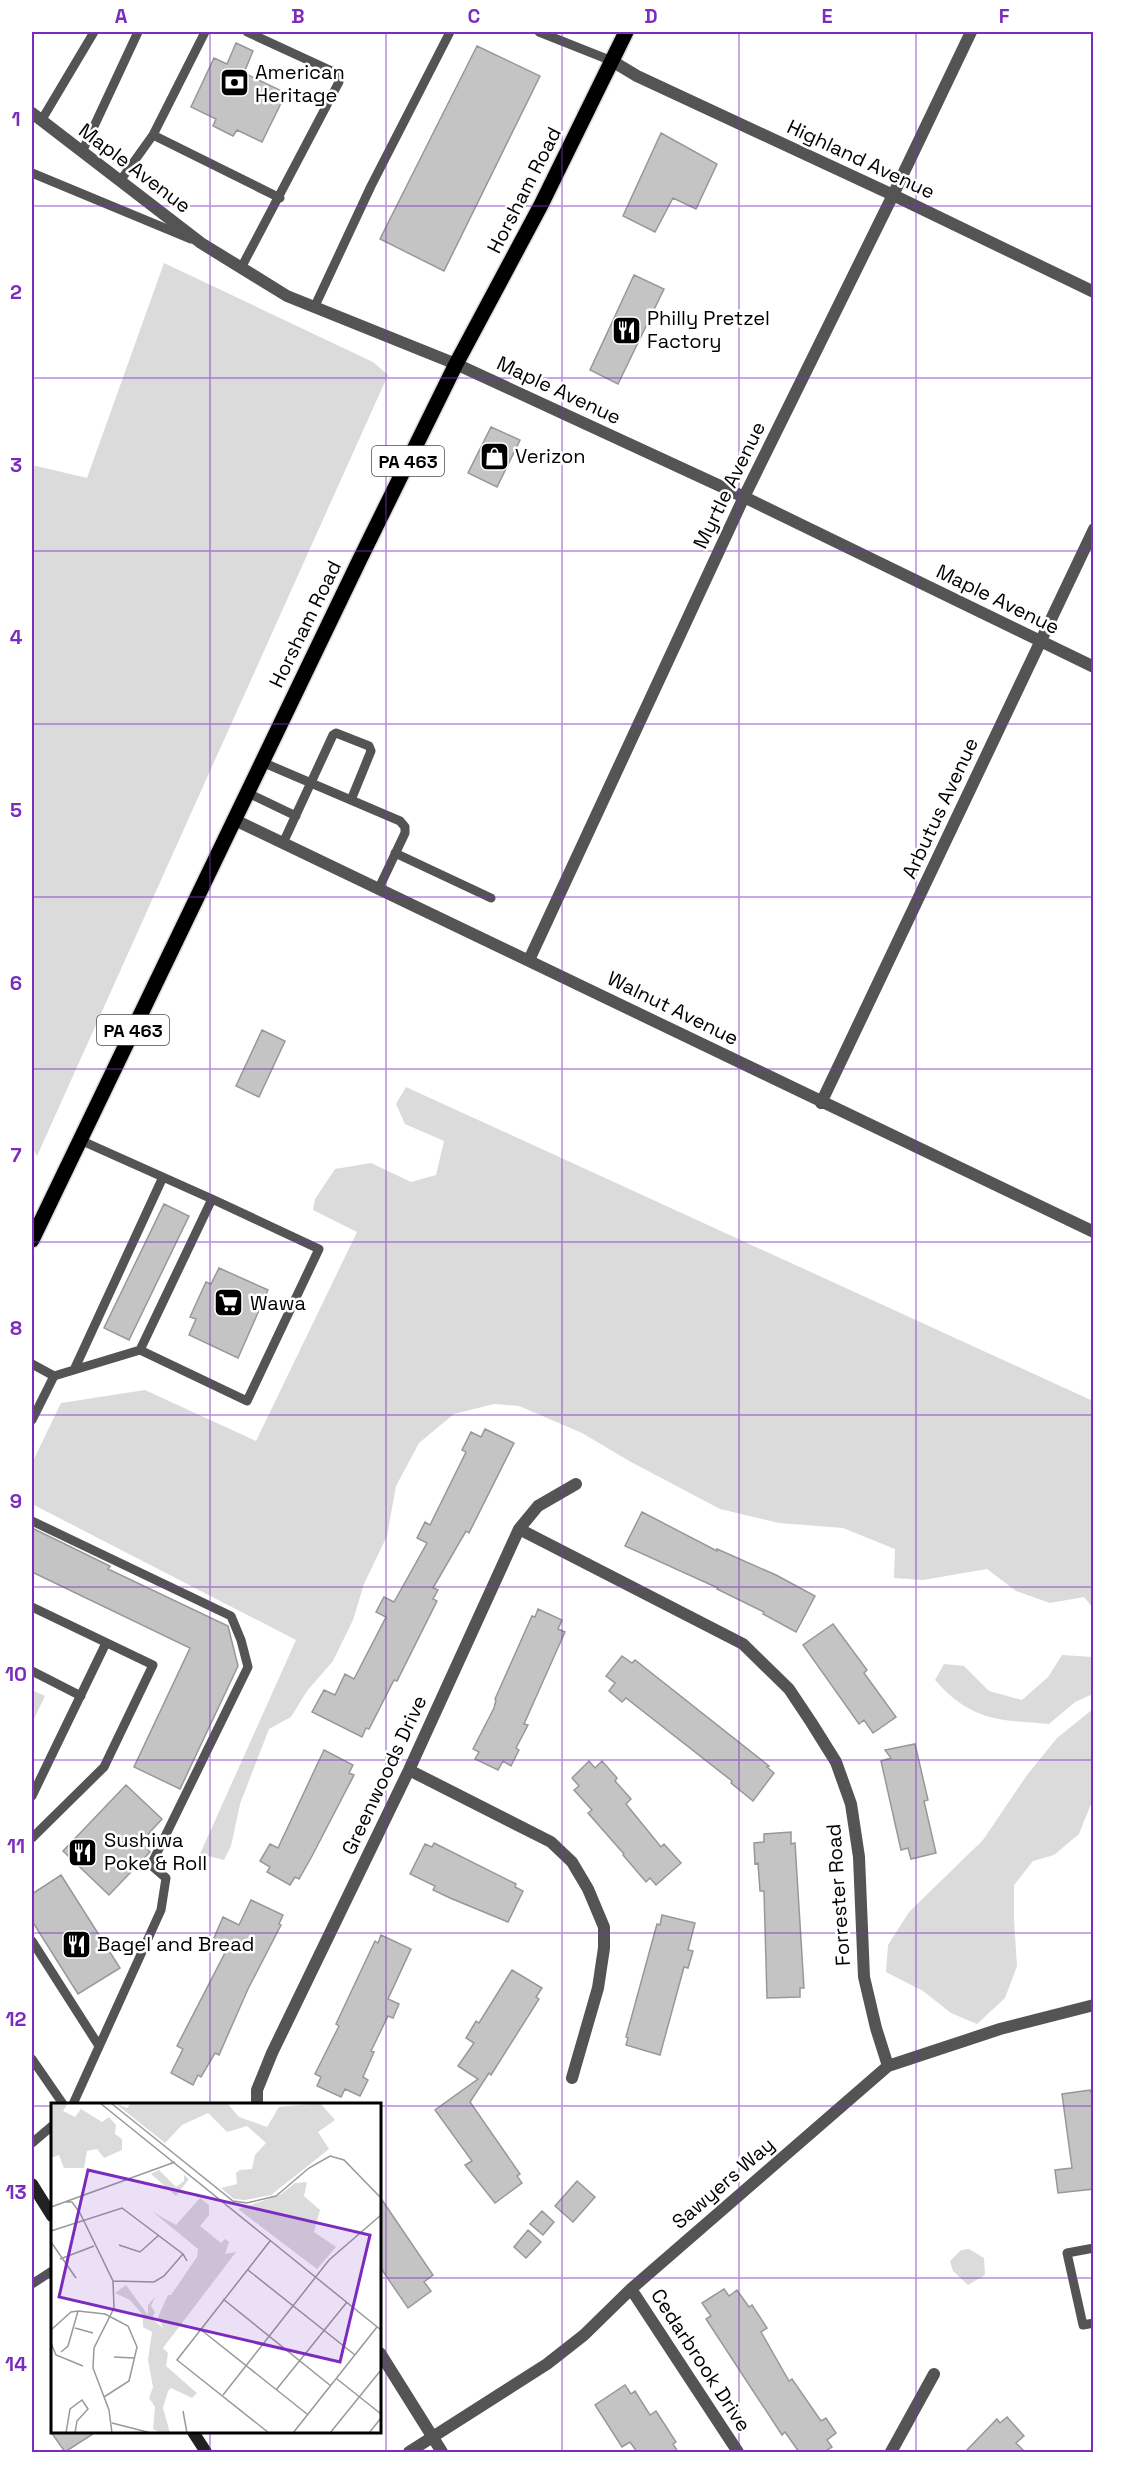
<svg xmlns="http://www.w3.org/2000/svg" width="1125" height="2484" font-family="'Space Grotesk',sans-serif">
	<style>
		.green { fill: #dbdbdb }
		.building { fill: #c4c4c4; stroke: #989898; stroke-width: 1.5 }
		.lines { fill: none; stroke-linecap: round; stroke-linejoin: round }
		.primary-casing { stroke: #dbdbdb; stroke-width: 18 }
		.service { stroke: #545454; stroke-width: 9 }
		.minor { stroke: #545454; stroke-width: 12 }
		.tertiary { stroke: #545454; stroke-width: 12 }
		.secondary { stroke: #212121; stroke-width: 12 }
		.primary { stroke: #000; stroke-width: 15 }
		.grid { fill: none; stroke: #7b2cbf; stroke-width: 1.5; stroke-opacity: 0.55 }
		.labels { text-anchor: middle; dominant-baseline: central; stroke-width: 5; stroke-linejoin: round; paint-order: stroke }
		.shield { fill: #fff; stroke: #4c4c4c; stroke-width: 1.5 }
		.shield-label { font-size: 18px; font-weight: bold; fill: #000 }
		.poi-label { font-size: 20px; fill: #000; stroke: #fff; text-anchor: start }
		.street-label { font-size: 20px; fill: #000; stroke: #fff }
		.inset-road { fill: none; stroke: #999; stroke-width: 1.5 }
		.view { fill: #7b2cbf; fill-opacity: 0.15; stroke: #7b2cbf; stroke-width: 3 }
		.inset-edge { fill: none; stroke: #000; stroke-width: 3 }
		.neatline { fill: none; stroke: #7b2cbf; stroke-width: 2 }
		.grid-label { font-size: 20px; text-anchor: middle; font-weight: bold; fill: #7b2cbf }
	</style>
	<rect width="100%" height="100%" fill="#fff"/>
	<path class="green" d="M164,263l209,99 15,13 -351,781 -5,-9v-682l55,13z
		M406,1087l687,314v207l-9,-11 -34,6 -34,-12 -29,-22 -64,11 -29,-2 1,-29 -52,-21 -64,-5 -59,-14 -89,-47 -49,-29 -63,-27 -25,-2 -40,10 -35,29 -23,43 -9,50 -23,48 -11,36 -20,41 -26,30 -16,26 -22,12 -29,75 -9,42 -7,14 -24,-6 96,-214 -264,-136v-41l29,-60 84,-13 111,51 101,-209 -44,-22 2,-11 20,-30 36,-6 40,19 25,-7 8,-34 -39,-17 -9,-20z
		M1062,1655l31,2v37l-18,8 -26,22c-51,-4 -78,-3 -114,-44l9,-16 20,2 25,25 33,9 26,-23z
		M32,1690l13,6 -13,27z
		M1093,1709v90l-14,35 -25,21 -21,6 -19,24v35l3,46 -12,32 -28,26 -26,-11 -28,-22 -37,-19 2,-27 21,-33 74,-72 44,-65 30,-37z
		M969,2249l15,9 1,17 -17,10 -15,-14 -3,-10 11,-11z"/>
	<path class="building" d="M236,43l17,8 -9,22 42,20 -24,49 -25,-12 -4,6 -20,-10 3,-7 -25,-12 23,-49 13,6z
		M477,46l63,30 -96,195 -64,-32z
		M661,133l56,31 -21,45 -23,-11 -18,34 -32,-16z
		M634,275l30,14 -46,95 -28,-14z
		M491,427l29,13 -23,47 -29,-14z
		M262,1030l23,11 -26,56 -23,-11z
		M164,1204l25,12 -60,124 -25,-12z
		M219,1268l49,22 -30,68 -49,-23 7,-16 -6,-2 16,-35 5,2z
		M485,1429l29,14 -45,90 -3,-2 -33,57 5,2 -5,9 4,2 -40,80 -3,-1 -25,49 -3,-1 -4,9 -50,-25 12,-22 11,5 10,-21 9,5 32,-62 -10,-5 8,-15 10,5 33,-59 -10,-5 8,-16 5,3 36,-73 -4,-2 9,-18 10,5z
		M642,1512l75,39v-2l59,26 39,21 -19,36 -33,-18 1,-2 -47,-23 1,-1 -93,-42z
		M32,1528l78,38 -2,3 120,57 10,40 -58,123 -46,-22 56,-119 -158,-76z
		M538,1609l24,11 -4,9 7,3 -41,92 4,1 -12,23 3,2 -8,16 -8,-5 -5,9 -23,-11 4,-7 -6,-3 21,-41 2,-8 -1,-1 37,-83 3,1z
		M833,1624l34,46 -3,3 32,44 -23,16 -9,-13 -5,4 -56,-79z
		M622,1656l10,7 3,-3 134,106 -2,1 7,6 -21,28 -22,-18 1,-2 -106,-83 -4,4 -13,-11 6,-8 -9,-7z
		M915,1744l13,56 -4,1 12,52 -25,6 -3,-11 -7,2 -20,-89 10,-3 -6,-8z
		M324,1750l29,15 -4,8 5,2 -42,81 -13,23 -4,-2 -5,8 -23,-13 3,-5 -10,-6 10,-17 8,4z
		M589,1761l6,7 7,-7 15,17 -2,3 16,18 -5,5 35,43 3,-3 17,19 -25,22 -6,-7 -4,4 -23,-27 1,-1 -36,-41 4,-3 -18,-20 5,-4 -7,-8z
		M126,1785l36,34 -21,23 9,10 -41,43 -46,-44z
		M791,1832v12l4,-1 9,145h-4v9l-33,1 -3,-107h-4l-2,-28 -3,1 -1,-21 10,-1v-8z
		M434,1843l82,41 -1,3 8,4 -15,31 -58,-24 -17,-8 2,-4 -25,-12 15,-30 7,3z
		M61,1875l59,93 -42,26 -46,-73v-27z
		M251,1900l32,15 -4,9 2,1 -33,64 -29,66 -4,-2 -14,24 -3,-2 -5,10 -22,-12 12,-24 -6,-3 52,-101 -15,-7 9,-21 16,8z
		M662,1915l33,8 -7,27 5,1 -5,17 -4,-1 -24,88 -34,-10 2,-7 -2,-1 31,-113 3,1z
		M381,1935l30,14 -23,50 11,5 -6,14 -5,-2 -17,35 3,1 -11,25 5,3 -8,16 -15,-7 -4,8 -24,-11 4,-9 -6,-3 24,-48 -3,-2 39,-83 3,2z
		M512,1970l30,18 -6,9 3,2 -48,76 -2,-2 -19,29 50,72 -3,2 5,7 -27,20 -30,-38 7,-4 -37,-51 43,-31 -20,-13 16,-23 -8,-5 10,-17 3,2z
		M1090,2090l4,9v90l-36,4 -3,-23 17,-2 -10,-74z
		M577,2181l18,16 -22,25 -18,-16z
		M380,2197l53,78 -9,7 7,9 -23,17 -28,-41z
		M542,2211l12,11 -11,13 -13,-11z
		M528,2230l13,12 -15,16 -12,-11z
		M724,2289l5,7 8,-6 12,17 3,-2 15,23 -6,4 28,49 3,-2 29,42 5,-3 10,15 -9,7 5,7 -8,5h-25l-14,-20 -3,3 -76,-116 5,-3 -9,-13z
		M625,2385l6,9 4,-3 15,24 6,-4 20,31 -3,2 5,8h-41l-7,-10 -8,5 -27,-42z
		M1007,2417l17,19 -8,7 9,9h-60l32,-33 3,4z
		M51,2432h45l-31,20z"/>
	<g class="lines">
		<defs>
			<path id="primary" d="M32,1240l328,-681 96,-195 85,-159 85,-173"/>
		</defs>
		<use href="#primary" class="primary-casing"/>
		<path class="service" d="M205,32l-52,103 127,63
			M539,32l73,29
			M41,121l53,-89
			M82,152l56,-120
			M32,173l159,66
			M120,181l33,-46
			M241,268l98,-186v-6l-5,-4 -87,-40
			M314,308l57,-122 79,-154
			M262,762l138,59 5,6v6l-26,55
			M248,793l48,23
			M283,843l50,-108 3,-2 33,13 2,5 -20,49
			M395,853l96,45
			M140,1350l107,51 72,-152 -107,-50
			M32,1364l22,12
			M74,1370l89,-193
			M32,1420l22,-44 86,-26 72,-151 -132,-59
			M32,1521l199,95 10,24 7,27 -97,198 15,13 -5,32 -88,194
			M32,1607l121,58 -49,102 -72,71
			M32,1671l49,25
			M32,1796l74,-153
			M32,1941l67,105
			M32,2059l31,45
			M32,2143l20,-17
			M1094,2248l-27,5 16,72 11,-2
			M32,2284l20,-13"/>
		<path class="minor" d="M612,61l25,15 256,119 201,97
			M456,364l288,133 350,170
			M235,820l859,412
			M529,960l215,-463 149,-302 78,-163
			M821,1103l273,-574
			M519,1529l224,115 46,45 22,33 25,40 15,42 8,53 5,120 12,51 12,38
			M409,1770l142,72 21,20 16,27 16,38v21l-6,40 -26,90
			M257,2104v-14l15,-37 137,-283 110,-241 19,-23 38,-22
			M631,2289l107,163
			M380,2353l62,99
			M409,2452l138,-88 37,-29 47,-46 257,-223 112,-37 94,-24
			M891,2452l43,-78"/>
		<path class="tertiary" d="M32,113l169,130 86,53 169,68"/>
		<path class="secondary" d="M32,2184l20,32
			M193,2432l13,20"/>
		<use href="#primary" class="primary"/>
	</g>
	<path class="grid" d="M210,32v2072M386,32v2420M562,32v2420M739,32v2420M916,32v2420M32,206h1062M32,378h1062M32,551h1062M32,724h1062M32,897h1062M32,1069h1062M32,1242h1062M32,1415h1062M32,1587h1062M32,1760h1062M32,1933h1062M32,2106h20M380,2106h714M32,2278h20M380,2278h714M210,2432v20"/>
	<defs>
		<symbol id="bank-square" viewBox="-11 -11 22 22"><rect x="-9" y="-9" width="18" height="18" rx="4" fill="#000" stroke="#fff"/><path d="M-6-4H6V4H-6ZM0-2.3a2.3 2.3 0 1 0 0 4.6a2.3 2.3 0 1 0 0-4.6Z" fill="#fff"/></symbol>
		<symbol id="restaurant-square" viewBox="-11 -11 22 22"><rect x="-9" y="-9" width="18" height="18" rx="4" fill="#000" stroke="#fff"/><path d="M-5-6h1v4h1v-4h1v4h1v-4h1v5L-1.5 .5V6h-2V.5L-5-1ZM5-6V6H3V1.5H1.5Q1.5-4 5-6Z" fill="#fff"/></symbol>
		<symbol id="shop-square" viewBox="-11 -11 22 22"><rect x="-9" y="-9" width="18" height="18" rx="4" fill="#000" stroke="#fff"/><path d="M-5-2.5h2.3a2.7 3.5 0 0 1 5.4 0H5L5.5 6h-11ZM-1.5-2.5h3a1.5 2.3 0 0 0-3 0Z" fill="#fff"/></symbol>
		<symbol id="supermarket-square" viewBox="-11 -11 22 22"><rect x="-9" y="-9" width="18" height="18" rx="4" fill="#000" stroke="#fff"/><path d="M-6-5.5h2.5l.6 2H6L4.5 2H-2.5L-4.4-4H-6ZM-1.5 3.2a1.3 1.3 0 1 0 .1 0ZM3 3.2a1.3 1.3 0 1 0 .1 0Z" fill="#fff"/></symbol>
	</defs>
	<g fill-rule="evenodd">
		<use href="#bank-square" x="218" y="66" width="33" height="33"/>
		<use href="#restaurant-square" x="610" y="314" width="33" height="33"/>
		<use href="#shop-square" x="478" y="440" width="33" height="33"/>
		<use href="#supermarket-square" x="212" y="1286" width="33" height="33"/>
		<use href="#restaurant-square" x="66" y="1836" width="33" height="33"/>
		<use href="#restaurant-square" x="60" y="1928" width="33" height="33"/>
	</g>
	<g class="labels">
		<g class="shield">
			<rect x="372" y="446" width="72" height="30" rx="4.5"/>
			<rect x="97" y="1015" width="72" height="30" rx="4.5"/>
		</g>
		<g class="shield-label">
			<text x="408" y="461">PA 463</text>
			<text x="133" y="1030">PA 463</text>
		</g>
		<g class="poi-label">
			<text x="255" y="72">American<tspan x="255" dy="23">Heritage</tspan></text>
			<text x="647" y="318">Philly Pretzel<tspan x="647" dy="23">Factory</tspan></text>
			<text x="515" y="456">Verizon</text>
			<text x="250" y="1303">Wawa</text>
			<text x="104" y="1840">Sushiwa<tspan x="104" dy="23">Poke &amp; Roll</tspan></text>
			<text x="97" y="1944">Bagel and Bread</text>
		</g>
		<g class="street-label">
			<text transform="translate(861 159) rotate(25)">Highland Avenue</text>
			<text transform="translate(135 168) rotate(37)">Maple Avenue</text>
			<text transform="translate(524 190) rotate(-63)">Horsham Road</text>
			<text transform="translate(559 390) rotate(25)">Maple Avenue</text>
			<text transform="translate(729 485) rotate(-64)">Myrtle Avenue</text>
			<text transform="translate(998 599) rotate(26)">Maple Avenue</text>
			<text transform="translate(305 624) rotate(-64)">Horsham Road</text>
			<text transform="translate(940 808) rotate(-65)">Arbutus Avenue</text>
			<text transform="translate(673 1008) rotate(26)">Walnut Avenue</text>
			<text transform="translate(384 1775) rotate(-65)">Greenwoods Drive</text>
			<text transform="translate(838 1895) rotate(-94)">Forrester Road</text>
			<text transform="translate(723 2183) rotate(-41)">Sawyers Way</text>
			<text transform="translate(701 2360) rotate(57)">Cedarbrook Drive</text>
		</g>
	</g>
	<g transform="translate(51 2103)">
		<rect width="330" height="330" fill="#fff"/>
		<path d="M0,0h17l-5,8 12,6 6,-8 21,13 7,-5 7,8 -1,9 7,5v11l-18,8 -7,-9 -10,2 -3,17h-20l-5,-13 -8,3zM64,0l12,5 4,-5h96l12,14 28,10 12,-20 41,-4 15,17 -17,12 11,17 -58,46 -26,5 -11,-1 -13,-11 16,-4 -1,-11 4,-3 12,-1 3,-14 11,-12 -19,-17 -20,6 -19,-19 -26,12 -17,18zM108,67l17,17 8,-6v-6l5,4 -13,17 -25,-22zM256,79l-3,14 16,14 -6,22 22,15 -19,22 -79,-60 42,-14 15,-12zM149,95l9,7v10l-9,11 21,17 4,-4 4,3 -4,12 11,-2 -73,96 5,5 -2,13 31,27 -5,5 -21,-10 -3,3 -5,17 7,25h-9l-8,-4 2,-22 -6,-9 4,-11 -5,-27 4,-28 -9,-5v-12l-13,-15 -15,-7 11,-8 22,30v-10l7,-8 -4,9 4,6 -3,7 11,9 -5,-11 10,-22h3l26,-38 1,-8 -45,-37 23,13z" fill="#dbdbdb"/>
		<path class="inset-road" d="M49,0l281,227M60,0l122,98 14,2 29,-7 33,-28 21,-12 14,4 37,38M15,99h6l8,11M0,104l124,-45M29,110l33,68 1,27 -20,40 -1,20 16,42 3,23M0,128l71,-23 61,46 4,7M0,139l25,36M68,142l21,7 19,-17M9,156l34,-13M197,167l107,85M62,178l41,1 10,-6 19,-22M172,196l108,87M24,225l18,5M149,226l107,85M0,227l20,-18 7,-1 27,3 23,12 9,21 -8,34 -25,16M0,240l5,12 27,11M10,249l7,-6 10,-35M63,254l20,1M286,276l44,35M225,287l71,-88M172,292l106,-135 52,-45M132,308l4,22M61,320l39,10M15,330l4,-24 12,-9 6,9 -11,12 -2,12M218,330l-92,-73 93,-119M242,330l84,-106M279,330l51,-63M318,330l12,-15"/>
		<path class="view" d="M37,67l282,65 -30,127 -281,-65z"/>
		<rect width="330" height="330" class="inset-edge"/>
	</g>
	<rect width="1125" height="2484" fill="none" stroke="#ffffff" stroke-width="66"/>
	<rect x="33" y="33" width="1059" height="2418" class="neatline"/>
	<g class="grid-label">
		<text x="121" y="23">A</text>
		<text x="298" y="23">B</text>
		<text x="474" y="23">C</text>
		<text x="651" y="23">D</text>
		<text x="827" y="23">E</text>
		<text x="1004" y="23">F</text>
		<text x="16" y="126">1</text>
		<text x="16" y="299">2</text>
		<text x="16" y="472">3</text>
		<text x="16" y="644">4</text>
		<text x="16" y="817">5</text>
		<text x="16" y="990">6</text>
		<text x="16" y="1162">7</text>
		<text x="16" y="1335">8</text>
		<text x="16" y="1508">9</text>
		<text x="16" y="1681">10</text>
		<text x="16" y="1853">11</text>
		<text x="16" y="2026">12</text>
		<text x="16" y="2199">13</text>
		<text x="16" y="2371">14</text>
	</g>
</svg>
